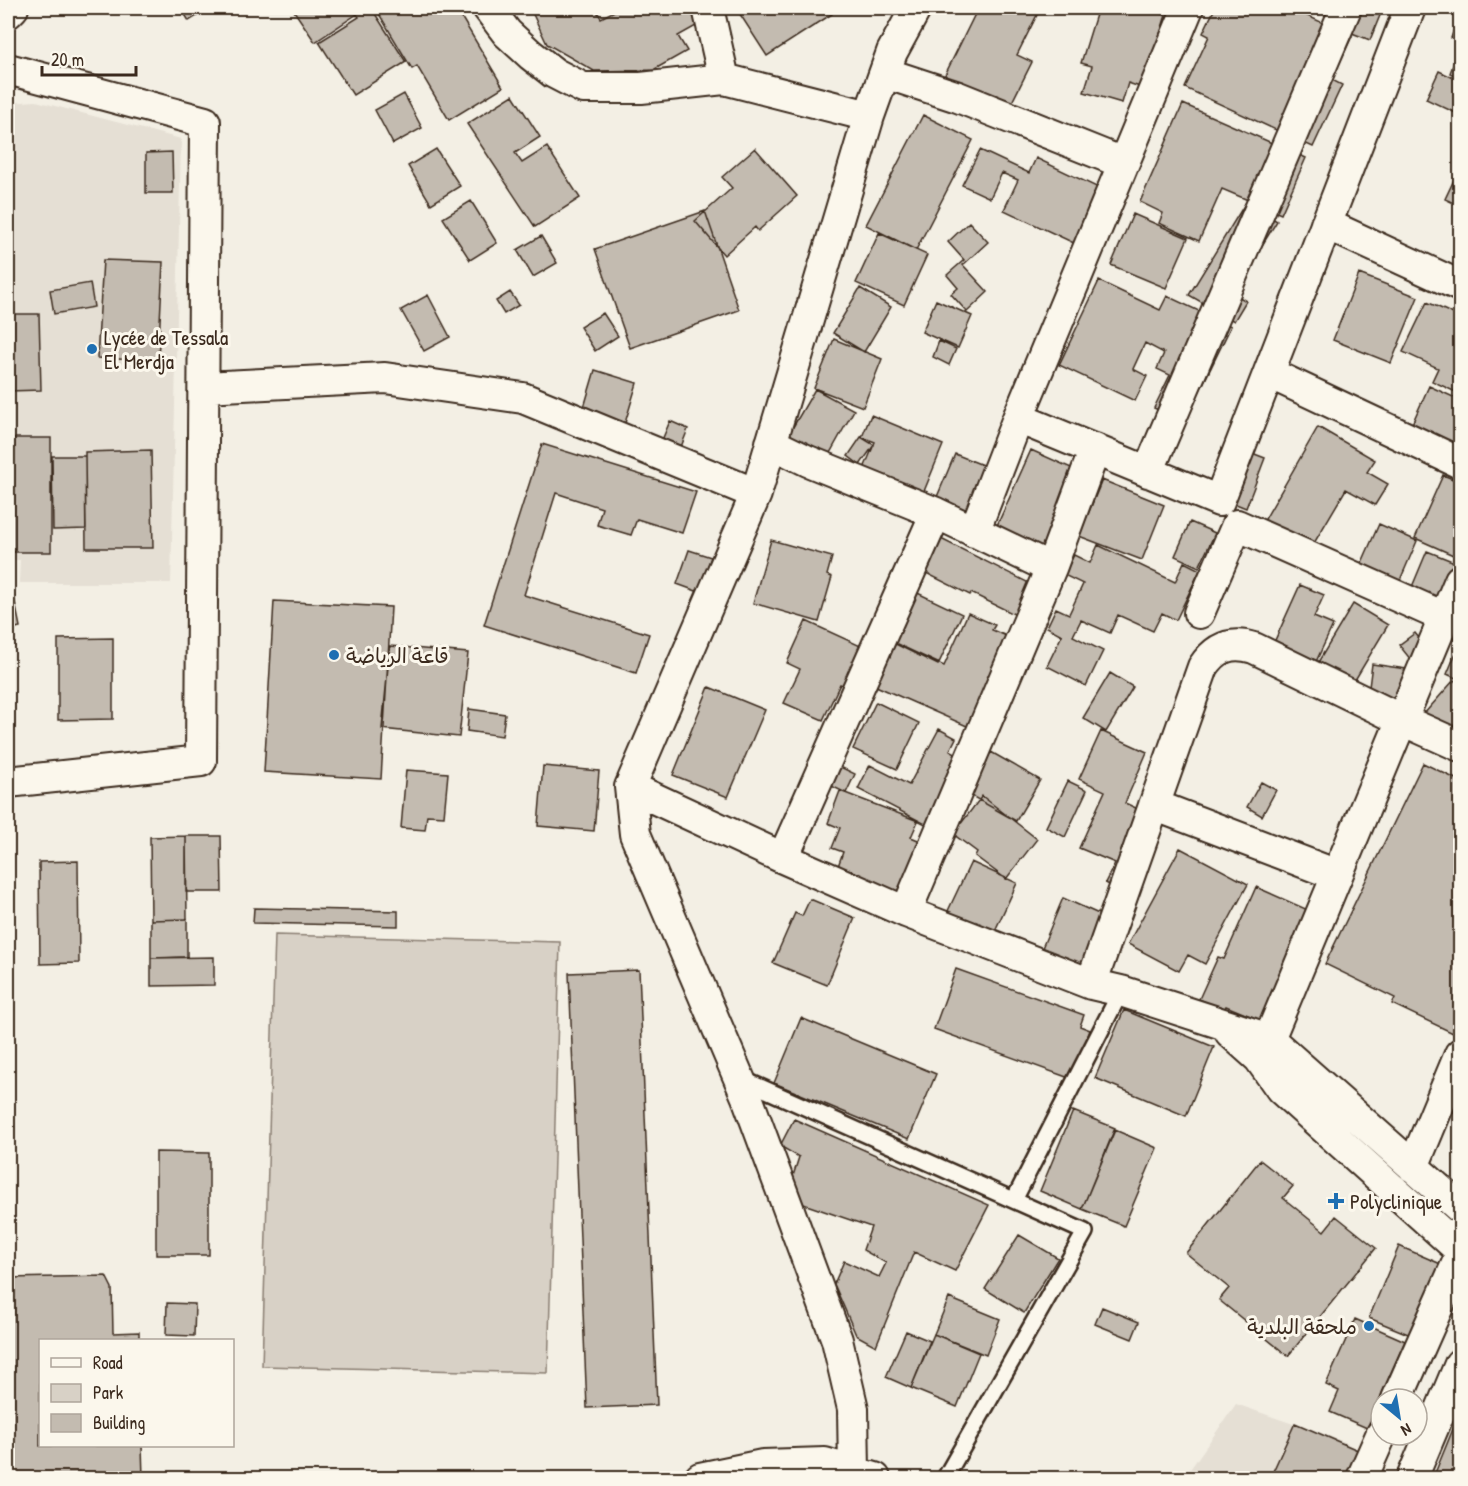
<svg xmlns="http://www.w3.org/2000/svg" width="1468" height="1486" font-family="'Patrick Hand','Playpen Sans Arabic',sans-serif">
	<style>
		.built { fill: #e5dfd4 }
		.green { fill: #d8d1c6; stroke: #8a7e72; stroke-width: 1.5 }
		.building { fill: #c3bbb0; stroke: #3b2a1e; stroke-width: 1.5 }
		.lines { fill: none; stroke-linecap: round; stroke-linejoin: round }
		.lane-casing { stroke: #3b2a1e; stroke-width: 20 }
		.street-casing { stroke: #3b2a1e; stroke-width: 34 }
		.lane { stroke: #fbf7ec; stroke-width: 15 }
		.street { stroke: #fbf7ec; stroke-width: 30 }
		.poi-dot { fill: #1f6fb2; stroke: #fbf7ec; stroke-width: 2 }
		.labels { text-anchor: middle; dominant-baseline: central; stroke-width: 6; stroke-linejoin: round; paint-order: stroke }
		.poi-label { font-size: 21px; fill: #3b2a1e; stroke: #fbf7ec; text-anchor: start }
	</style>
	<rect width="100%" height="100%" fill="#f3efe4"/>
	<filter id="ink" filterUnits="userSpaceOnUse"><feTurbulence type="fractalNoise" baseFrequency=".0167" numOctaves="2"/><feDisplacementMap in="SourceGraphic" scale="12" xChannelSelector="R" yChannelSelector="G"/><feConvolveMatrix kernelMatrix="1 2 1 2 8 2 1 2 1" color-interpolation-filters="sRGB"/></filter>
	<g filter="url(#ink)">
		<path class="built" d="M36,101l145,38 -10,444h-152l1,-23h-12v-457z
			M1236,1404l112,39 -15,35h-149z"/>
		<path class="green" d="M275,935l285,7 -12,431 -286,-7z"/>
		<path class="building" d="M181,8h29l-21,13z
			M292,8h61l4,6 -42,28z
			M353,8h21l-2,1 34,53 -53,33 -34,-53 40,-25z
			M379,8h77l47,79 -54,33 -32,-54 -5,3 -36,-60z
			M530,8h65l6,10 19,-10h78l7,13 -27,15 9,15 -32,18 1,1 -62,1 -47,-27z
			M736,8h91l5,6 -65,42z
			M978,8h70l-3,6 -6,-3 -22,44 15,7 -26,52 -65,-31z
			M1098,8h45l23,7 -23,73 -15,-5 -6,20 -38,-11 8,-26 -11,-3z
			M1215,8h75l62,28 -20,44 10,5 -29,62 -128,-59 24,-52 -6,-3z
			M1320,8h63l-13,32 -31,-12 5,-12z
			M1460,12v29l-9,-3z
			M1460,46v31l-10,-4z
			M1439,71l21,10v34l-34,-16z
			M404,94l18,34 -29,16 -18,-34z
			M513,95l27,42 -25,16 7,10 25,-16 33,51 -45,29 -68,-103z
			M1183,104l123,54 -25,56 -59,-25 -23,52 -40,-18 4,-10 -23,-11z
			M923,115l50,25 -57,110 -50,-25z
			M755,148l42,48 -39,35 -3,-4 -31,28 -29,-34 37,-33 -10,-11z
			M436,149l24,37 -29,18 -23,-38z
			M980,150l49,23 7,-15 69,33 -27,54 -74,-35 14,-30 -16,-7 -12,25 -28,-13z
			M172,152l1,41h-27v-40z
			M1460,167v39l-15,-7z
			M471,201l26,42 -27,17 -27,-42z
			M1246,202l31,19 -44,72 13,8 -12,20 -45,-26z
			M705,211l34,99 -109,38 -35,-99z
			M1133,214l55,24 -22,50 -55,-23z
			M969,222l19,20 -25,23 25,27 -21,20 -16,-18 7,-6 -11,-13 17,-15 -16,-18z
			M879,233l48,22 -23,50 -48,-22z
			M541,236l16,27 -24,14 -16,-27z
			M103,260l60,2 -5,99 -61,-3z
			M1359,274l59,23 -27,66 -58,-23z
			M1099,281l61,29 7,-14 64,30 -63,131 -2,-44 -12,-5 16,-33 -13,-6 7,-16 -19,-10 -12,26 14,7 -12,25 -76,-36z
			M90,283l4,24 -40,7 -4,-24z
			M860,288l31,19 -27,45 -31,-19z
			M510,292l9,13 -15,9 -8,-13z
			M428,295l22,42 -26,14 -23,-41z
			M936,300l36,16 -14,32 -36,-16z
			M1427,302l33,15v77l-28,-13 6,-13 -35,-16z
			M603,313l15,23 -23,15 -15,-24z
			M8,314h31l2,76 -33,1z
			M834,339l48,20 -19,48 -49,-19z
			M939,341l17,8 -7,16 -16,-8z
			M595,370l42,13 -15,50 -42,-12z
			M1429,386l31,14v70l-57,-26z
			M815,389l39,21 -29,52 -39,-23z
			M871,415l72,30 -21,51 -59,-25 12,-29 -13,-5z
			M670,421l18,8 -9,23 -19,-7z
			M1318,427l57,33 -8,12 21,12 -13,21 -29,-16 -46,78 -47,-27z
			M861,437l13,8 -14,20 -12,-9z
			M8,438h43v114h-43z
			M542,444l154,48 -14,41 -45,-14 -6,16 -34,-10 5,-17 -46,-15 -32,102 125,39 -13,39 -152,-48z
			M1231,445l34,13 -19,50 -35,-14z
			M151,450l2,98h-67l-1,-96z
			M1031,450l56,25 -38,80 -54,-25z
			M955,454l40,16 -21,50 -40,-16z
			M52,456h33l1,73 -33,1z
			M1443,475l17,7v76l-45,-20z
			M1102,480l62,25 -22,55 -63,-24z
			M1190,522l25,11 -16,34 -24,-11z
			M1379,524l38,17 -26,60 -39,-16z
			M933,535l100,50 -15,31 -47,-23 -1,2 -54,-27z
			M771,540l61,17 -5,18 5,2 -13,45 -66,-19z
			M1098,545l77,37 9,-20 16,8 -24,50 -14,-7 -9,18 -35,-16 -8,18 -29,-13 -8,16 30,15 -17,35 -39,-20 15,-31 -15,-8 9,-19 13,6 14,-30 -19,-9 10,-20 16,8z
			M689,550l22,7 -12,35 -22,-8z
			M1427,551l30,12 -23,55 -30,-12z
			M1300,585l24,10 -10,22 19,8 -19,41 -42,-19z
			M907,588l55,26 -24,51 -55,-27z
			M13,592l7,35 -12,3v-37z
			M274,601l117,6 -10,172 -117,-7z
			M1353,604l35,21 -36,60 -35,-21z
			M968,613l27,12 -3,5 24,10 -40,90 -100,-44 19,-43 49,23z
			M806,621l59,27 -18,39 -7,-3 -17,36 -39,-17 16,-34 -13,-6z
			M1415,633l12,15 -16,12 -12,-15z
			M113,638v81l-55,1v-81z
			M1460,643v37l-13,-6z
			M390,646l78,7 -9,84 -77,-8z
			M1372,664l41,6 -4,31 -41,-6z
			M1110,673l23,14 -27,45 -23,-14z
			M1454,680l6,5v35l-13,16 -24,-21z
			M709,687l56,23 -37,87 -55,-22z
			M876,702l43,21 -22,46 -44,-20z
			M469,709l36,5 -3,22 -35,-5z
			M939,729l17,9 -6,12 16,9 -33,69 -75,-39 12,-24 39,20z
			M1101,731l46,21 -22,51 22,10 -33,74 -9,-4 10,-20 -36,-15 26,-57 -26,-12z
			M991,752l49,28 -24,41 -48,-27z
			M1423,763l37,18v237l-7,15 -61,-29 3,-6 -70,-34z
			M834,764l21,10 -9,19 -21,-10z
			M543,766l56,5 -5,60 -56,-5z
			M406,770l42,3 -4,43 -17,-1 -2,15 -24,-2z
			M1068,781l19,9 -22,47 -19,-10z
			M1261,782l15,8 -14,26 -15,-9z
			M840,791l78,30 -7,16 19,8 -21,52 -72,-28 6,-17 -11,-4 8,-20 -12,-5z
			M982,796l55,43 -31,40 -31,-23 2,-4 -24,-18z
			M186,836l1,83 -36,1 -1,-83z
			M186,836h35l1,56h-36z
			M1180,848l68,36 -43,80 -17,-9 -9,16 -51,-27z
			M78,861l1,102 -39,1 -1,-102z
			M971,862l46,21 -24,52 -47,-20z
			M1256,887l61,27 -52,108 -39,-16 -2,4 -25,-11 19,-42 6,2z
			M1063,898l49,22 -24,56 -49,-21z
			M810,899l45,19 -28,67 -54,-22 22,-50 7,3z
			M254,908l144,3v15l-145,-3z
			M187,919v38l-36,1v-38z
			M214,957v28l-63,1v-28z
			M956,969l128,46 -4,11 10,4 -18,49 -138,-50z
			M639,970l18,435 -70,3 -18,-435z
			M1124,1010l90,37 -28,69 -91,-38z
			M801,1018l135,56 -27,65 -135,-56z
			M1073,1111l42,17 -33,81 -42,-18z
			M794,1119l195,86 -34,66 -41,-19 -38,94 -20,-11 -22,-51 10,-23 35,16 7,-14 -23,-13 8,-23 -85,-29 13,-41 -19,-11z
			M1115,1130l42,18 -33,78 -42,-17z
			M156,1152l53,1v102h-53z
			M1260,1160l33,26 -10,12 41,33 12,-15 40,32 -88,108 -69,-56 10,-12 -43,-35z
			M1019,1235l39,23 -34,55 -39,-24z
			M1399,1246l44,19 -30,71 -44,-18z
			M106,1276l6,12 1,45 26,-1v8h-99v106h102l1,32h-135v-200z
			M949,1298l51,21 -14,36 -52,-21z
			M167,1303l28,1 -1,32 -28,-1z
			M1102,1307l37,15 -7,17 -37,-15z
			M1355,1319l50,22 -38,87 -37,-16 9,-21 -13,-6z
			M906,1331l24,10 -19,47 -25,-11z
			M934,1334l45,19 -22,54 -46,-19z
			M1460,1412v66h-27z
			M1295,1423l65,28 -12,27h-78z"/>
		<g class="lines">
			<defs>
				<path id="lane" d="M742,1079l343,153 -140,246
					M1014,1200l107,-209"/>
				<path id="street" d="M488,8l19,25 24,22 23,18 29,15h58l83,-9 145,37
					M708,8l16,71
					M8,13l5,-5
					M8,69l197,53 -4,639 -193,21
					M885,73l73,24 165,66
					M1326,224l134,62
					M1269,373l191,90
					M204,387l181,-9 138,20 233,96
					M1018,418l201,83 191,-493
					M771,443l37,18 128,52 115,55
					M1148,472l198,-464
					M974,532l44,-114 170,-410
					M1199,613l38,-88 209,93
					M1460,746l-58,-26 -148,-72c-23,-7 -38,-1 -51,19l-112,317 30,7 148,48 191,169
					M630,787l153,71 123,54 185,72
					M1154,805l183,70
					M783,858l153,-345
					M906,912l145,-344 44,-119
					M1230,1032l29,26 22,31 179,161
					M1269,1039l191,-459
					M1413,1167l47,-113
					M1397,1399l63,-142
					M700,1478l63,-13 62,-2 50,15
					M853,1478l1,-6 -1,-63 -16,-69 -90,-243 -112,-263 -5,-47 126,-293 113,-378 23,-64 24,-44
					M1362,1478l19,-43
					M1412,1478l48,-114"/>
			</defs>
			<use href="#lane" class="lane-casing"/>
			<use href="#street" class="street-casing"/>
			<use href="#lane" class="lane"/>
			<use href="#street" class="street"/>
		</g>
	</g>
	<g class="poi-dot">
		<circle cx="92" cy="349" r="6"/>
		<circle cx="334" cy="655" r="6"/>
		<path d="M1333 1192h6v6h6v6h-6v6h-6v-6h-6v-6h6z"/>
		<circle cx="1369" cy="1326" r="6"/>
	</g>
	<g class="labels">
		<g class="poi-label">
			<text x="104" y="337">Lycée de Tessala<tspan x="104" dy="24">El Merdja</tspan></text>
			<text x="346" y="655">قاعة الرياضة</text>
			<text x="1350" y="1201">Polyclinique</text>
			<text x="1357" y="1326" text-anchor="end">ملحقة البلدية</text>
		</g>
	</g>
	<rect width="1468" height="1486" fill="none" stroke="#fbf7ec" stroke-width="30"/>
	<rect x="15" y="15" width="1438" height="1456" fill="none" stroke="#3b2a1e" stroke-width="2" filter="url(#ink)"/>
	<rect x="39" y="1339" width="195" height="108" fill="#fbf7ec" stroke="#aea59a" stroke-width="1.5"/>
	<rect x="51" y="1358" width="30" height="9" fill="#fbf7ec" stroke="#aea59a" stroke-width="1.5"/>
	<text x="93" y="1369" font-size="18" fill="#3b2a1e">Road</text>
	<rect x="51" y="1384" width="30" height="18" fill="#d8d1c6" stroke="#aea59a" stroke-width="1.5"/>
	<text x="93" y="1399" font-size="18" fill="#3b2a1e">Park</text>
	<rect x="51" y="1414" width="30" height="18" fill="#c3bbb0" stroke="#aea59a" stroke-width="1.5"/>
	<text x="93" y="1429" font-size="18" fill="#3b2a1e">Building</text>
	<g transform="translate(1399 1417) rotate(150)"><circle r="28" fill="#fbf7ec" stroke="#aea59a" stroke-width="1.5"/>
	<path d="M0-4.5L10 22L0 15L-10 22Z" fill="#1f6fb2"/>
	<text y="-9" font-size="16" font-weight="bold" text-anchor="middle" fill="#3b2a1e">N</text>
	</g>
	<path d="M42 66v9h94v-9" fill="none" stroke="#3b2a1e" stroke-width="3"/>
	<text x="51" y="66" font-size="18" fill="#3b2a1e" stroke="#fbf7ec" stroke-width="4.5" paint-order="stroke">20 m</text>
</svg>
